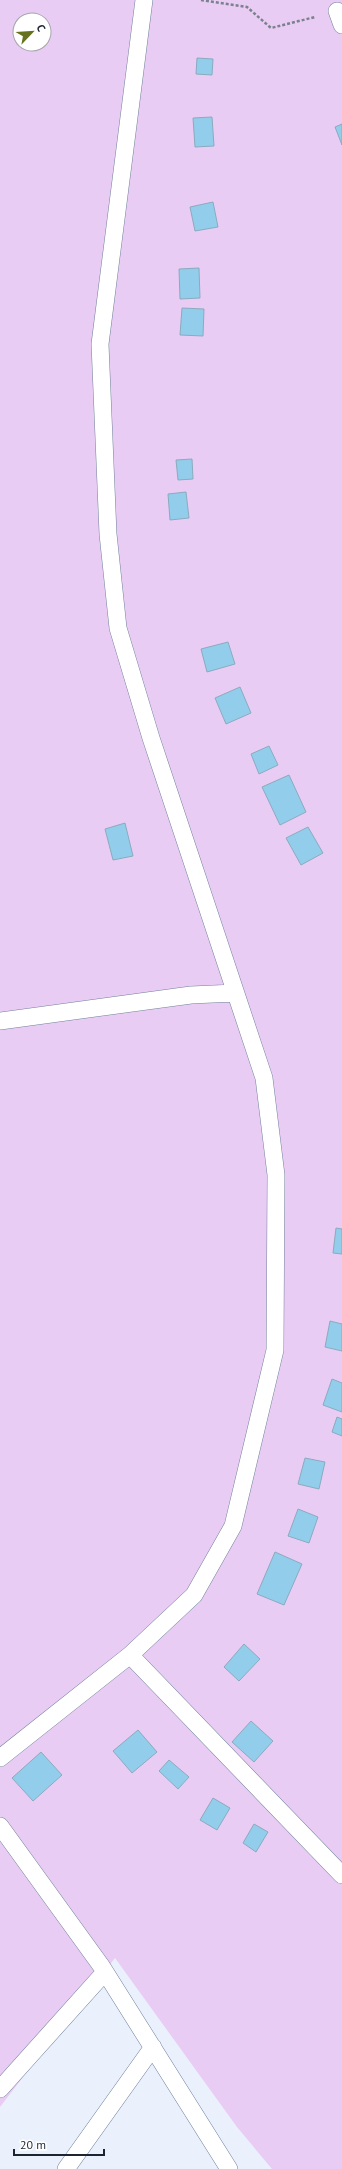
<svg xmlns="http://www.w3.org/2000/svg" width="342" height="2169" font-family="'PT Sans',sans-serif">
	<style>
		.green { fill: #e9ccf4; fill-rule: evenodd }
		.building { fill: #93cdec; stroke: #8babbd }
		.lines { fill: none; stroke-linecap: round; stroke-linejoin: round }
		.service-casing { stroke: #71819b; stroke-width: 18 }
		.path { stroke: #7b828d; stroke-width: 2.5; stroke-dasharray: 3 2; stroke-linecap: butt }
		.service { stroke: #fff; stroke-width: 17 }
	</style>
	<rect width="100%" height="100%" fill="#eaf1fd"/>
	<path class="green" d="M0,0h342v2169h-70l-35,-42 -122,-169 -115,149zM20,20h24v24h-24z"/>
	<path class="building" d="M197,58l16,1 -1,16 -16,-1z
		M212,117l2,29 -19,1 -2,-29z
		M342,124v21l-7,-18z
		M213,202l5,25 -23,4 -5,-24z
		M199,268l1,30 -20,1 -1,-30z
		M182,308l22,1 -1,27 -23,-1z
		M192,459l1,20 -15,1 -2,-20z
		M186,492l3,26 -19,2 -2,-26z
		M228,642l7,22 -28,8 -6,-23z
		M240,687l11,26 -25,11 -11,-26z
		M269,746l9,19 -19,9 -8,-20z
		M289,775l17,37 -26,13 -18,-38z
		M125,823l8,33 -20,4 -8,-31z
		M308,827l15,26 -22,12 -15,-27z
		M336,1228l6,1v25l-9,-1z
		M330,1321l12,3v27l-17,-4z
		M332,1379l10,4v29l-19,-7z
		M337,1417l5,2v17l-10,-4z
		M305,1458l20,4 -6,27 -21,-5z
		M298,1509l20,8 -9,26 -21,-7z
		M275,1552l27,12 -18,41 -27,-11z
		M244,1644l16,15 -21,22 -15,-14z
		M251,1721l22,20 -19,21 -22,-20z
		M138,1730l19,22 -25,21 -19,-22z
		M41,1752l21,23 -29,26 -21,-23z
		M169,1760l20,17 -11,12 -19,-18z
		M213,1798l17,10 -13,22 -17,-10z
		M254,1824l14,8 -12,20 -13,-9z"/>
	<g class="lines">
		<defs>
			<path id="service" d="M337,11l5,14
				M0,1021l191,-26 44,-2
				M130,1655l64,-60 39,-69 42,-176 1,-175 -12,-97 -113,-340 -33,-110 -10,-94 -8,-190 44,-344
				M0,1758l130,-103 212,220
				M0,1826l102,141 127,202
				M0,2089l105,-117
				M66,2169l87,-122"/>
		</defs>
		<use href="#service" class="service-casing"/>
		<path class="path" d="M201,0l46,7 24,21 44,-11"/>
		<use href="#service" class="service"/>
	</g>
	<g transform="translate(32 32) rotate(65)"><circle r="19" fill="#ffffff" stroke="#a5a7ac"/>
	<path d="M0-3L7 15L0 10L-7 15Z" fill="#65711c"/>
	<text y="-6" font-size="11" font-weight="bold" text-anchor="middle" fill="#1e242f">С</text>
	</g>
	<path d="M14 2149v6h90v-6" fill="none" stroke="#1e242f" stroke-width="2"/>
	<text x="20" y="2149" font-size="12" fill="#1e242f" stroke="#ffffff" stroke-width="3" paint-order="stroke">20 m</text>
</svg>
